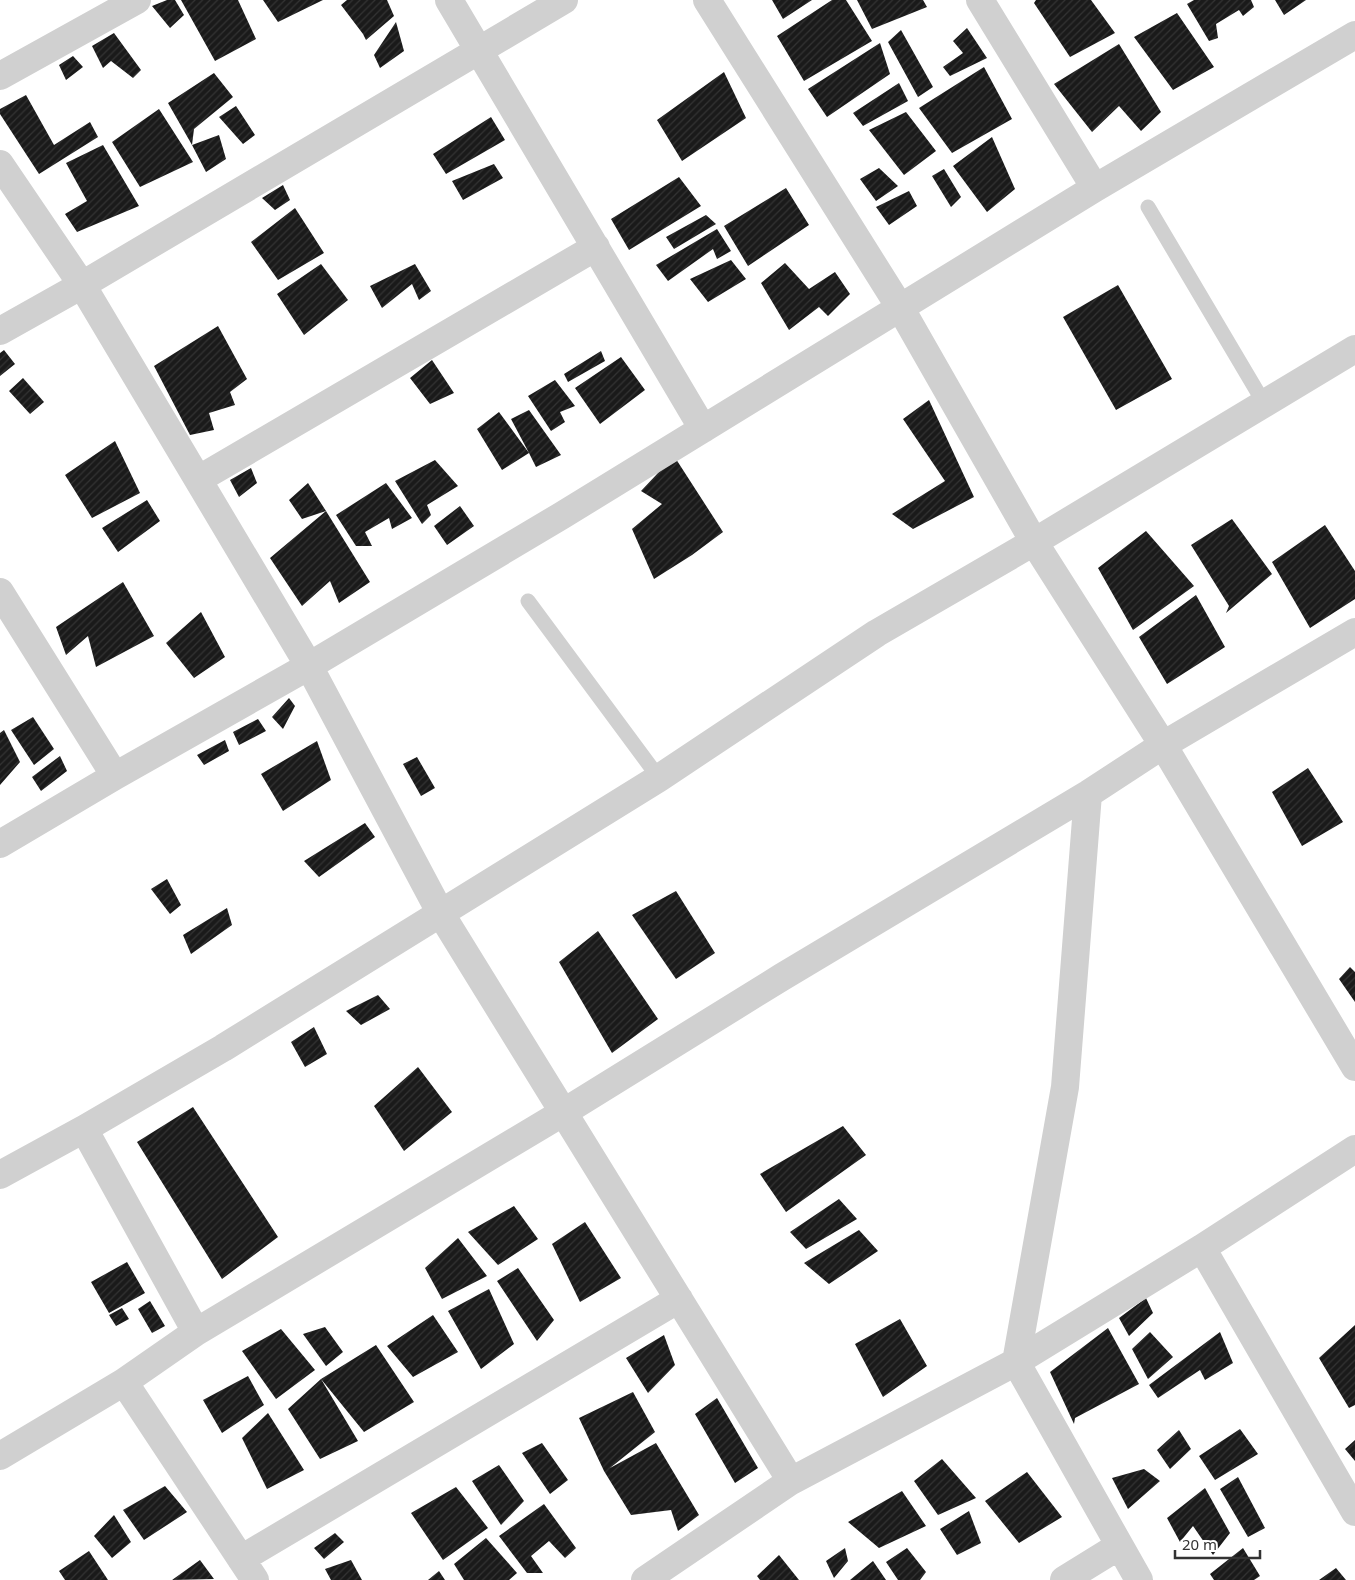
<svg xmlns="http://www.w3.org/2000/svg" width="1355" height="1580" font-family="'Noto Sans',sans-serif">
	<style>
		.building { fill: url(#building-hatch) }
		.lines { fill: none; stroke-linecap: round; stroke-linejoin: round }
		.service { stroke: #d0d0d0; stroke-width: 15 }
		.minor { stroke: #d0d0d0; stroke-width: 28 }
	</style>
	<defs>
		<pattern id="building-hatch" width="6" height="6" patternUnits="userSpaceOnUse" patternTransform="scale(1.25)"><rect width="6" height="6" fill="#1a1a1a"/><path d="M-1 1l2-2M0 6l6-6M5 7l2-2" fill="none" stroke="#333"/></pattern>
	</defs>
	<rect width="100%" height="100%" fill="#fff"/>
	<path class="building" d="M167,0h8l9,15 -14,13 -18,-22z
		M181,0h57l18,39 -41,22z
		M263,0h60l-45,22z
		M347,0h40l7,16 -28,24 -3,-6 -22,-29z
		M772,0h40l-29,19z
		M832,0h14l26,41 -68,40 -27,-45z
		M857,0h66l4,7 -55,22z
		M1036,0h55l24,33 -45,24 -36,-54z
		M1194,0h57l3,7 -11,9 -4,-6 -23,14 2,14 -9,3 -22,-37z
		M1275,0h31l-22,15z
		M1177,13l37,54 -41,23 -39,-53z
		M396,22l8,29 -24,17 -6,-13z
		M967,28l20,30 -37,18 -7,-9 20,-14 -10,-12z
		M901,30l32,57 -15,10 -30,-55z
		M114,33l27,37 -8,8 -22,-17 -8,7 -11,-22z
		M880,43l10,31 -63,43 -19,-28z
		M1119,44l42,68 -20,19 -22,-25 -27,26 -38,-48z
		M73,56l10,11 -17,13 -7,-15z
		M984,67l28,52 -60,34 -33,-45z
		M724,72l22,46 -64,43 -25,-41z
		M214,73l19,24 -39,32 -2,16 27,-10 7,24 -20,13 -14,-27 -24,-42z
		M899,83l9,18 -45,25 -10,-13z
		M26,95l28,50 36,-23 8,15 -59,37 -39,-60v-5z
		M236,106l19,29 -12,9 -24,-27z
		M159,109l34,53 -53,25 -28,-45z
		M906,112l30,39 -32,24 -35,-45z
		M491,117l14,23 -59,34 -13,-20z
		M992,137l23,52 -28,23 -34,-46z
		M103,145l36,61 -62,26 -12,-18 22,-13 -21,-38z
		M494,164l9,14 -40,22 -11,-19z
		M879,168l19,18 -22,15 -16,-22z
		M944,169l17,28 -10,10 -19,-31z
		M679,177l22,29 -72,44 -18,-31z
		M283,185l7,15 -15,10 -13,-12z
		M786,188l23,37 -61,41 -24,-40z
		M909,191l8,15 -28,19 -13,-18z
		M295,208l29,45 -46,27 -27,-38z
		M706,215l10,9 -42,25 -8,-12z
		M717,229l14,22 -14,8 -4,-10 -45,32 -12,-16z
		M731,260l15,19 -38,23 -18,-23z
		M785,263l24,26 26,-17 15,22 -22,22 -9,-9 -30,23 -28,-47z
		M321,264l27,36 -44,35 -27,-41z
		M415,264l16,27 -12,9 -7,-16 -30,24 -12,-22z
		M1118,285l54,94 -56,31 -53,-93z
		M218,326l29,53 -17,13 5,13 -26,8 5,17 -24,5 -36,-69z
		M4,350l11,14 -15,12v-23z
		M601,351l4,10 -37,21 -4,-8z
		M621,357l24,33 -45,34 -25,-36z
		M432,360l22,33 -24,11 -20,-26z
		M23,378l21,24 -14,12 -21,-23z
		M555,380l20,26 -15,6 5,10 -14,9 -23,-35z
		M929,400l45,97 -61,32 -21,-15 53,-33 -42,-62z
		M529,410l32,45 -25,12 -7,-14 -27,17 -25,-41 22,-17 30,41 -18,-34z
		M115,441l25,52 -48,25 -27,-43z
		M674,456l49,76 -31,23 -38,24 -22,-50 30,-25 -21,-13z
		M435,460l23,26 -31,19 4,10 -9,9 -27,-43z
		M251,468l6,15 -18,14 -9,-17z
		M308,483l18,28 -24,8 -13,-19z
		M386,483l26,35 -20,11 -3,-11 -24,14 7,14h-16l-20,-31z
		M147,500l13,21 -42,31 -16,-24z
		M460,506l14,20 -27,19 -13,-19z
		M326,511l44,71 -31,21 -9,-22 -28,25 -32,-48z
		M1232,519l40,55 -46,39 3,-7 -38,-61z
		M1325,525l30,46v28l-45,29 -38,-66z
		M1146,531l48,55 -61,44 -35,-62z
		M123,582l31,54 -58,31 -8,-31 -22,19 -10,-28z
		M1196,595l29,52 -58,37 -28,-47z
		M201,612l24,45 -31,21 -28,-35z
		M289,698l6,8 -12,23 -11,-12z
		M33,717l21,32 -20,16 -23,-35z
		M258,719l8,12 -27,14 -6,-13z
		M4,730l16,32 -20,23v-52z
		M225,740l4,11 -25,14 -7,-10z
		M317,741l14,39 -48,31 -22,-37z
		M60,756l7,15 -26,20 -9,-14z
		M417,757l18,31 -14,8 -18,-32z
		M1308,768l35,54 -41,24 -30,-54z
		M365,823l10,14 -56,40 -15,-16z
		M167,879l14,26 -11,9 -19,-25z
		M676,891l39,62 -39,26 -44,-64z
		M227,908l5,17 -41,29 -8,-19z
		M598,931l60,88 -46,34 -53,-91z
		M1350,967l5,5v30l-16,-23z
		M378,995l12,14 -29,16 -15,-14z
		M314,1027l13,27 -22,13 -14,-25z
		M418,1067l34,45 -48,39 -30,-45z
		M193,1107l85,130 -56,42 -85,-137z
		M843,1126l23,29 -80,57 -26,-38z
		M839,1199l18,20 -51,30 -16,-17z
		M514,1206l24,33 -40,26 -30,-33z
		M585,1222l36,56 -41,24 -28,-58z
		M859,1230l19,21 -49,33 -25,-21z
		M458,1238l29,38 -45,23 -17,-31z
		M127,1262l18,31 -36,20 -18,-31z
		M518,1268l36,52 -17,21 -40,-60z
		M489,1289l25,55 -33,25 -33,-58z
		M1146,1298l7,15 -24,23 -10,-18z
		M150,1301l15,25 -13,7 -14,-24z
		M122,1308l7,11 -13,7 -7,-11z
		M433,1315l25,37 -45,25 -26,-31z
		M900,1319l27,47 -44,31 -28,-53z
		M1355,1325v80l-6,3 -30,-50z
		M325,1327l18,25 -17,14 -23,-32z
		M1108,1328l31,56 -64,34 -1,6 -24,-52z
		M281,1329l34,41 -39,29 -34,-48z
		M1150,1332l23,25 -25,22 -16,-30z
		M1220,1332l13,31 -28,17 -5,-10 -42,28 -9,-13z
		M664,1335l11,30 -27,28 -22,-35z
		M376,1345l38,57 -50,30 -43,-53 37,62 -38,18 -32,-50 33,-30z
		M248,1376l16,29 -42,28 -19,-33z
		M633,1392l22,40 -45,36 46,-25 43,72 -21,16 -7,-21 -40,5 -27,-44 -25,-53z
		M717,1398l41,70 -23,15 -40,-69z
		M268,1413l36,57 -37,19 -25,-51z
		M1240,1429l18,25 -43,26 -16,-24z
		M1179,1430l12,19 -21,20 -13,-19z
		M1355,1440v21l-10,-12z
		M542,1443l26,37 -18,14 -28,-41z
		M942,1459l34,39 -38,17 -24,-34z
		M499,1465l25,36 -23,24 -29,-44z
		M1144,1469l16,12 -32,28 -16,-31z
		M1027,1472l35,45 -43,26 -34,-42z
		M1238,1477l27,51 -17,9 -28,-48z
		M165,1486l22,26 -43,28 -21,-30z
		M456,1487l32,41 -45,32 -32,-47z
		M1205,1488l25,45 -17,22 -20,-29 -13,16 -13,-24z
		M902,1491l24,35 -47,22 -31,-26z
		M544,1504l32,44 -11,10 -16,-17 -18,15 12,17h-16l-28,-37z
		M969,1511l12,32 -24,12 -17,-26z
		M114,1515l17,27 -19,16 -18,-22z
		M335,1533l9,9 -20,17 -10,-11z
		M486,1538l31,35 -8,7h-45l-10,-16z
		M845,1548l3,13 -14,17 -8,-17z
		M907,1548l19,24 -6,8h-22l-12,-18z
		M1243,1548l17,28 -6,4h-40l-4,-6z
		M89,1551l19,29h-43l-6,-9z
		M779,1555l20,25h-39l-3,-4z
		M200,1560l14,19 -42,1z
		M351,1560l11,20h-31l-6,-11z
		M873,1561l13,19h-36z
		M1336,1568l10,12h-27z
		M439,1571l6,9h-17z"/>
	<g class="lines">
		<path class="service" d="M1148,207l116,196
			M528,601l131,177"/>
		<path class="minor" d="M449,0l254,429
			M707,0l194,309 133,233 129,203 192,322
			M980,0l115,188
			M0,76l137,-76
			M0,164l82,121 227,381 132,248 350,567
			M0,331l82,-46 482,-285
			M199,479l397,-232
			M0,592l115,184
			M1088,794l-23,293 -49,275 123,218
			M0,844l115,-68 194,-110 252,-150 534,-328 260,-153
			M84,1129l112,203
			M0,1175l84,-46 139,-81 436,-270 218,-145 157,-91 321,-193
			M1202,1248l153,264
			M124,1382l131,198
			M0,1456l124,-74 72,-50 368,-220 218,-135 306,-183 75,-49 192,-113
			M241,1559l438,-260
			M645,1580l146,-99 225,-119 186,-114 153,-99
			M1064,1580l55,-34"/>
	</g>
	<path d="M1175 1550v8h85v-8" fill="none" stroke="#333333" stroke-width="2.5"/>
	<text x="1182" y="1550" font-size="15" fill="#333333" stroke="#ffffff" stroke-width="4" paint-order="stroke">20 m</text>
</svg>
